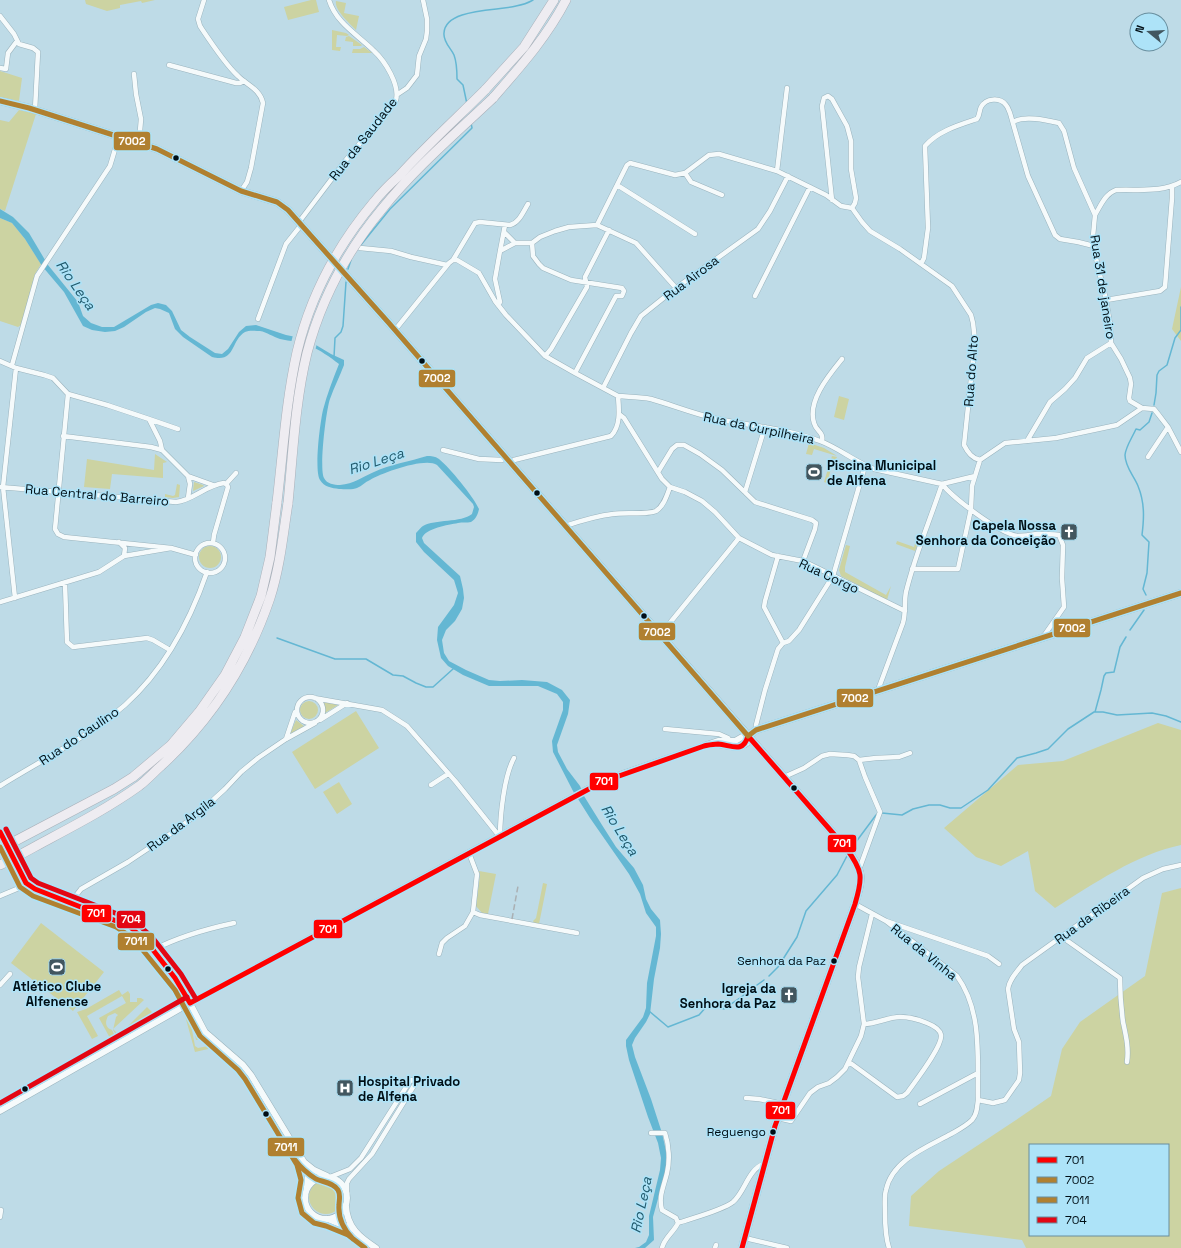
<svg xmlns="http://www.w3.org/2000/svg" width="1181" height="1248" font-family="'Space Grotesk',sans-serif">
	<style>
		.green { fill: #ccd3a2; fill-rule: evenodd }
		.water { fill: #64b7d3 }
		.pier { fill: #bedbe7 }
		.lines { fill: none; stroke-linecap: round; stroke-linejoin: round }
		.stream { stroke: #64b7d3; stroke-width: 1.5 }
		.minor-casing { stroke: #9ab3bd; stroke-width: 5.5 }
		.tertiary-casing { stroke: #9ab3bd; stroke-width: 7 }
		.secondary-casing { stroke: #9ab3bd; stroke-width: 8 }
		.motorway-casing { stroke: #aab1ba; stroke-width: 10 }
		.minor { stroke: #f5fafb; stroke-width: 4.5 }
		.tertiary { stroke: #f5fafb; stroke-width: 6 }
		.secondary { stroke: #f5fafb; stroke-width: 7 }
		.motorway { stroke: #eeecf1; stroke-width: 9 }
		.rail { stroke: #aab0b3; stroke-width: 1.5; stroke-dasharray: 6 3; stroke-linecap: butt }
		.tertiary-bridge-casing { stroke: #9ab3bd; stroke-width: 7; stroke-linecap: butt }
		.motorway-bridge-casing { stroke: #aab1ba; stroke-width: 10; stroke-linecap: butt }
		.tertiary-bridge { stroke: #f5fafb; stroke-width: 6 }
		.motorway-bridge { stroke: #eeecf1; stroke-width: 9 }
		.bus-1-casing { stroke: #ade3f8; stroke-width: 8 }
		.bus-2-casing { stroke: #ade3f8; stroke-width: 8 }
		.bus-3-casing { stroke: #ade3f8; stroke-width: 8 }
		.bus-4-casing { stroke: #ade3f8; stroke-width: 8 }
		.bus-1 { stroke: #f00; stroke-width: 5 }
		.bus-2 { stroke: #b08030; stroke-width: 5 }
		.bus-3 { stroke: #b08030; stroke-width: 5 }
		.bus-4 { stroke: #e30613; stroke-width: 5 }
		.bus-dot { fill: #000f16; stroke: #ade3f8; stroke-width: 1.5 }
		.labels { text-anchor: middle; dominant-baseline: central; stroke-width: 3; stroke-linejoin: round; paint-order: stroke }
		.bus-label { font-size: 12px; fill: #000f16; stroke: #ade3f8; text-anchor: end }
		.street-label { font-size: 13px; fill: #000f16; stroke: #ade3f8 }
		.poi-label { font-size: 13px; font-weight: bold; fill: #000f16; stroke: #ade3f8; text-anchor: start }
		.water-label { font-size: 14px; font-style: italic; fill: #215a6d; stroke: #ade3f8 }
		.line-badge { stroke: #ade3f8; stroke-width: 1.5 }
		.badge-label { font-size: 11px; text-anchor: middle; font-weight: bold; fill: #fff }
	</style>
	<rect width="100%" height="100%" fill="#bedbe7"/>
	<path class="green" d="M85,0h70l-13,3 -1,-2 -21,4v3l-13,3 -21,-7z
		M311,0h5l3,12 -31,8 -4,-13z
		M336,1l10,2 -2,10 15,3 -3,14c-6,-6 -22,-20 -20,-29z
		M332,30l14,3 3,2 -2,1 -10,-1 -1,12h5l-1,4 -8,-1z
		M349,36l13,9 -1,1h-8v-4l-8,-1 1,-4z
		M364,47l8,6h-20l1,-4h7z
		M0,71l22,7 -3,23 -19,-4z
		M19,110l17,4 -31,97 -5,-2v-89l9,2z
		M0,218l12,5 13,16 16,25 -6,10 -14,51 -3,2 -18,-6z
		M1181,287v54l-9,-12z
		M839,396l10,3 -5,21 -10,-3z
		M809,443l15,5 13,8 -23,-7 -2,6 -6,-1z
		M155,454l12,8 -4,1v15l-51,-4 -2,15 -26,-2 3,-28 67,11z
		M832,456l5,1 -2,5h-2l-6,21 -3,-1z
		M194,482l9,3 1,1 -11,5z
		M177,484l3,1 -1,12 -6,1 -8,-1v-3l8,2 2,-1z
		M916,540l3,1 -4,10 -19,-7 1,-3 17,6z
		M846,545l4,1 -5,21v5l41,23 5,-9 -4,14 -46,-24 -2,-6z
		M199 557a11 11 0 1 1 22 0a11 11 0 1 1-22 0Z
		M300 710a9 9 0 1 1 18 0a9 9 0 1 1-18 0Z
		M324,702l14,3 -13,8z
		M356,711l23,37 -64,41 -23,-37z
		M296,720l8,6 -14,8z
		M1158,723l23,7v115c-44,9 -88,39 -126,63l-20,-17 -7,-40 -27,15 -25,-9 -32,-29 74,-63 45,-4z
		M339,782l13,22 -15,10 -14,-22z
		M479,871l17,3 -8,40 -6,-1 -6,-7 4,-31z
		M543,883l4,1 -8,40 -5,-1 -1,-2 3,-3z
		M1181,888v360h-155l-4,-8 -113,-14 2,-30 28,-25 77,-51 35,-24 11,-47 18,-27 65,-46 17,-83zM1030,1145h138v90h-138z
		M41,923l63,49 -31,39 -62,-48z
		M119,990l3,5 6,-4 2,3v8h7v-4h4l3,2 -31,29 6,6 -2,1 -4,-6 3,-13 2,-2 -3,-2 -7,3c-3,6 -3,12 4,14l4,8 -2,1 -3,-4v5l-12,-22 27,-15 -4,-7 -35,20 11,20 -6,3 -15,-27 9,-3z
		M147,1007l5,5h4l2,2 -33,18 -2,-1z
		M186,1011l3,3 6,32 3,2 10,-2v3l-13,3 -11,-40z
		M192,1019l15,24 -4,1 -1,-4 -2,-1 -4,1z
		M309 1197a17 17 0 1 1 34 0a17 17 0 1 1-34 0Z"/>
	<path class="water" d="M0,209l13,8 16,16 19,32 30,37 5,14 8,7 11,4h12l37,-22 7,-2 8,2 6,6 9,19 9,7 25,16 7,1 6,-5 11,-17 7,-6 10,-1 30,10 20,4 25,15 13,6v5c-4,11 -10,22 -14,34 -4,11 -11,70 -6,79 3,6 10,7 16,7 14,-1 22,-8 34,-13 14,-7 37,-11 53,-16 4,0 8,0 12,3 11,9 34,37 40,50 -1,5 -3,10 -8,13 -4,1 -9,0 -13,1 -10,2 -32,5 -36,15l2,5 36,33 3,13 1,9 -2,11 -7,12 -9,9 -4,10 2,13 5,8 17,9 23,10 11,1 22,-1 25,2 15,8 8,10 -2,14 -11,31 1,7 9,17 13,17 4,10 18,29 14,22 18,21 9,17 3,14 5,10 9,11 1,14 -1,14 -6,31 -4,35 -4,8 -11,16 -3,7 3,12 16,42 11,34 4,18 1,15 -14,51 1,23 -9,8h-10l4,-1 7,-5 3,-7v-19l11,-46 1,-12 -3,-15 -10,-26 -19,-57 -3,-14v-6l17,-23 3,-9 1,-25 9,-47v-9l-10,-14 -6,-19 -11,-20 -39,-56 -17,-27 -20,-39 -1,-11 11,-31v-8l-6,-8 -19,-8h-49l-26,-11 -15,-9 -7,-8 -4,-18 1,-13 16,-22 4,-12 -4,-13 -30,-28 -8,-10v-9c2,-2 5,-6 7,-7 12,-7 38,-3 49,-12l2,-7 -1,-3 -36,-39c-12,-8 -55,8 -67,15 -5,2 -8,6 -13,8 -4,2 -13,1 -18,1 -7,-1 -15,-2 -19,-9 -6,-10 0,-57 3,-70 4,-16 10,-31 16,-46 -9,-7 -19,-14 -29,-18 -9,-4 -20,-5 -30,-7 -7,-2 -13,-7 -20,-8 -4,0 -11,-1 -15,1 -15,9 -9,31 -33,25l-29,-20 -8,-8 -6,-16 -9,-4 -5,-1 -9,4 -22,15 -9,4 -10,1 -13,-2 -9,-4 -19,-34 -22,-26 -17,-27 -13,-16 -12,-5z"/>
	<path class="pier" d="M293,335l13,2 11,6 -2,8 -6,-4 -18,-4z"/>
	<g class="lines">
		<path class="stream" d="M467,104l-4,-19 -6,-6c0,-8 0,-16 -3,-24 -3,-7 -11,-13 -10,-22 1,-25 54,-22 72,-27 6,-1 12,-3 17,-6
			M360,246l30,-37 82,-81 -1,-5
			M348,269l3,-9
			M334,357l1,-19 6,-6 2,-6 3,-44
			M1154,405l2,-12 1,-18 2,-4 8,-6 8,-27 6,-8v-23
			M1146,595l-3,-6 4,-16 2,-31 -7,-7c2,-16 3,-32 -4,-49 -4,-10 -13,-19 -13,-31 1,-9 7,-17 11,-26l4,1 9,-8 3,-9
			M1130,630l14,-20
			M277,638l58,21h31l27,16 10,1 13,7 10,4h7l20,-18
			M1095,712l6,-22 3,-14 2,-3 8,-1 6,-25 6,-10
			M882,813l20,2 11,-6 16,-4h11l10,3h11l27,-18 29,-32 19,-5 12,-4 20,-20 26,-17h9l14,3 35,-2 14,3 15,6
			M850,850l26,-35
			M769,976l9,-9 19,-30 9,-26 31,-36 11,-21
			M757,985l7,-5
			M649,1011l19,16 31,-12 8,-9h9l8,3 30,-21"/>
		<defs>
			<path id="minor" d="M204,0l-6,19 2,7c10,15 25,38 38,50 9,9 22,13 25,27l-12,65 -4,14 -6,9
				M0,16l14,18 5,10 14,4 5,4 -3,58
				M169,65l67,18h4l4,-2
				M0,68l6,1 2,-16 9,-12
				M134,74l2,20 5,25 -2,24
				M398,94l9,-6 10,-13 2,-19 7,-17 1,-8v-12l-4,-19
				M1013,122c11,-7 33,-2 46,1l5,8 10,37 21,47 -2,21 2,18 11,46 4,24 1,19 10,16 9,19 1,6 -2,14 1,3 12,7 12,1 4,5 10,13 13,25
				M777,171l10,-83
				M685,173l6,9 31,13
				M617,185l78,49
				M832,200l-10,-94 2,-8 4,-2 4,3 15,27 4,15v28l5,29 -1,5 -3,5
				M852,208l10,14 8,9 30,18 52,37 19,29 2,8 2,18 -11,104c4,8 8,13 16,15
				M1095,215c6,-10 10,-21 21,-25 23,-1 45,3 65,-8
				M299,222l47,-62 50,-60c4,-15 -11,-39 -22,-49 -16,-16 -38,-28 -45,-51
				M597,225l39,18 40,45
				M504,232l11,11
				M532,243l1,13 6,8 4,4 28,12 51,8 2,3 -2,5h-6l-41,77
				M360,248l31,3 20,6 36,8
				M500,251l5,-26
				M453,260l22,-37 5,-1 30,3c9,-2 13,-13 18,-21
				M921,264l3,-6 4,-30 -3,-82c13,-15 34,-21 52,-27 3,-4 2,-8 4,-12 5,-9 19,-10 25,-2 2,2 3,6 4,8l18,63 27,59 5,4 18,3 16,4
				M755,296l55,-109
				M1106,300l54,-9 5,-4 7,-89v-11
				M498,305l2,-3 -5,-23 5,-28 15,-8h17l8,-6 15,-6 14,-4 28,-2 30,-60 3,-2 45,12 10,-2 24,-18 10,-1 58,17 49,24 15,11 11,2
				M258,319l28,-75 16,-20
				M395,330l54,-67 4,-3h4l22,13 16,28 11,14 39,41 30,17 43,23c1,13 3,30 -7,40l-97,24 -3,4
				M545,356l6,-7 36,-62 -2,-10 24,-47
				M0,361l16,7 28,7 9,3 15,16 -13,135 3,5 6,3 107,11
				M12,365l25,-89 73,-110 9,-30
				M603,388l28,-55 10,-17 35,-28 82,-59 12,-18 18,-35
				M68,394l39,11 42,14 11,22 2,9
				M618,396c11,1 22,1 33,3 21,6 41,14 62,19 35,8 72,10 107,23 19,7 35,21 54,28l68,15 33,-8
				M619,414l5,4 38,61 8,8 15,5 17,9 13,11 24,26 33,17 31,6 102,50
				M149,419l29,10
				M63,436l88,11 11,3 26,26 25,9
				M822,441c2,-9 -6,-10 -8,-18 -7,-22 15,-48 28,-64
				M1027,441l23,-39 15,-13 10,-11 12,-20 24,-15
				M443,450l36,9 23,1 3,-3
				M1148,457l20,-30
				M658,472l14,-23 5,-4h7l16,9 22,16 33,32 57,18 4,3 -1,6 -12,32
				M226,484l10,-11
				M942,484c11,14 58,50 76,52 6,0 13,-1 19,-2 7,0 14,0 22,1l4,10 -1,33 2,29 -21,30
				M0,487l176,15c16,-1 30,-17 48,-19l3,2 1,2 -14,48 -1,8
				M745,492l20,-65
				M188,498l2,-14 -2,-8
				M565,526c15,-5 31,-10 48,-12 10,-2 35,1 43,-3 8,-5 11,-16 14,-24
				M119,542l6,6 -1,8
				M195 558a15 15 0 1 1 30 0a15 15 0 1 1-30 0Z
				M778,556l-13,45 -1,6 19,36
				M912,569h46l13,-60 1,-23 8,-26 25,-17 51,-5 61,-13 25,-17
				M65,583l2,59 6,5 74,-9 6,2 17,10
				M15,598l-12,-111 13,-119
				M0,602l99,-30 25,-16 47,-8 25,7
				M660,635l79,-97
				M878,690l25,-67c3,-10 1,-21 3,-31 9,-37 24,-72 36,-108
				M297 710a13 13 0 1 1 26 0a13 13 0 1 1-26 0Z
				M314,698l68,12 25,16 49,56 44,55
				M320,720l27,-17
				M665,729l54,5 9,4 2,3
				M756,730v-5l9,-35 13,-41 5,-6 6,-2 10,-11 34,-54 32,-110
				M286,739l9,-27
				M859,760l6,17 15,35 -20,55
				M784,777l20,-9 18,-12 8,-2 17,1 7,1 5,4 17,-2 23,-1 11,-4
				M431,785l17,-11
				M0,786c42,-26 88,-49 125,-81 39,-35 65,-84 82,-133
				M500,837c0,-21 4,-61 14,-79
				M0,896l19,-8 7,-5
				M71,902l10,-13 47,-27 51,-34 23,-18 23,-21 16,-17 17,-14 28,-19 29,-16
				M855,904l31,17 102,35 11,8
				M473,912l7,3 97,18
				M886,921l71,55c26,36 20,83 21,124
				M1062,937l58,41c0,14 1,29 3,44 3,14 6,26 4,40
				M153,950c25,-13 53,-21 81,-27
				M439,954l3,-11 5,-5 18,-12 8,-14 4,-38 -8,-21
				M0,985l10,-11
				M849,1062l48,35 6,-1 4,-3c7,-10 36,-47 34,-58 -1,-6 -9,-10 -14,-12 -7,-3 -18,-6 -27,-6 -12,0 -24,7 -36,7
				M746,1098l13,1 24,5
				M920,1104l58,-31
				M778,1118l13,3 19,-28 8,-6 11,-4 8,-6 8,-8 16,-33 3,-12 -6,-47 1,-10 13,-53
				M651,1133h14c4,12 5,28 2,40 -3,13 -9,24 -5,37l14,8 2,5
				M330,1177l20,-8 11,-11 49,-77 1,-1 4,1v3l-43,70 -23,25 -2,4v11
				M0,1217l1,-7
				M678,1223c14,-5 43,-12 55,-21 12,-10 15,-33 31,-38
				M745,1238l42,10
				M662,1248c2,-10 12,-16 16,-25
				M715,1248l1,-3
				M889,1248c-4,-12 -4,-24 -4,-36 0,-7 -1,-15 1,-22 6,-30 41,-43 65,-56 7,-4 15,-8 21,-14 5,-6 5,-12 6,-20l15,3 12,-3 14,-20 1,-7 -1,-31 -5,-13 -6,-40c1,-9 8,-16 14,-24l121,-87 20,-9 18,-4"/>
			<path id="tertiary" d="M21,872l5,11 9,6 84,32 10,5 9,7 15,17 28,36 24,46 38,33 8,10 53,87 4,10 -1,15
				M0,1111l190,-108 394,-212 18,-9 23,-9 93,-32h17l7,-4 6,-1 -1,7c-10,8 -23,1 -34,1
				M304,1162l10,8 13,6
				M305 1198a21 21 0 1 1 42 0a21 21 0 1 1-42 0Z
				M346,1206c1,21 13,31 30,42
				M328,1219l24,10"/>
			<path id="secondary" d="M0,101l29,7 128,41 84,42 36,11 11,8 100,112 458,526c18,24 17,28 9,56l-80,222 -33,122
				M748,736l8,-6 425,-137"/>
			<path id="motorway" d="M485,90l39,-43 30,-47
				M493,98c27,-31 54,-61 73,-98
				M0,849l114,-60 19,-12 38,-32 28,-33 26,-37 20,-38 16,-41 9,-39 7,-55
				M0,865c17,-8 34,-18 51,-27 30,-16 60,-32 88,-52 8,-6 15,-14 22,-20 50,-46 87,-103 109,-168 10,-31 13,-63 18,-95"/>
		</defs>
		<use href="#minor" class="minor-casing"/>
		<use href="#tertiary" class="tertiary-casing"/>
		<use href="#secondary" class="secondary-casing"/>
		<use href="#motorway" class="motorway-casing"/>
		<use href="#minor" class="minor"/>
		<use href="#tertiary" class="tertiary"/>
		<use href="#secondary" class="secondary"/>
		<use href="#motorway" class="motorway"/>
		<path class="rail" d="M512,919l6,-33"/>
		<defs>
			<path id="tertiary-bridge" d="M1,833l20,39"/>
			<path id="motorway-bridge" d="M277,502c6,-50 9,-101 20,-150 13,-55 41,-107 77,-150 7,-9 16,-18 25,-26 27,-30 57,-57 86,-86
				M288,503c5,-50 7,-101 19,-150 14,-53 40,-102 75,-144 32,-40 73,-75 111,-111"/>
		</defs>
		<use href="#tertiary-bridge" class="tertiary-bridge-casing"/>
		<use href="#motorway-bridge" class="motorway-bridge-casing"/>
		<use href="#tertiary-bridge" class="tertiary-bridge"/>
		<use href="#motorway-bridge" class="motorway-bridge"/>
		<defs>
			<path id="bus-1" d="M0,832l26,51 9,6 94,37 17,15 29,37 15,25
				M190,1003l412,-221 102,-36c5,-1 9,-2 14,-2 13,1 25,10 30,-8
				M742,1248l33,-122 80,-222c8,-27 8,-33 -9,-56l-98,-112"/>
			<path id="bus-2" d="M0,101l29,7 128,41 84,42 36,11 11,8 100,112 360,414
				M748,736l8,-6 425,-137"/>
			<path id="bus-3" d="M0,847l20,40 13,9 83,31 17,11 42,52 25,46 38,34 7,9 52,86 4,15 -3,18 4,15 12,10 12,3 22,9 17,13
				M295,1160c6,8 13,14 21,19 7,3 18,4 22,11 3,5 1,10 1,15 -1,14 5,25 14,34"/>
			<path id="bus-4" d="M6,829l25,49 7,5 95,37 19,17 29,37 15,25
				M0,1103l187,-106"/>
		</defs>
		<use href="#bus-1" class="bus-1-casing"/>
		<use href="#bus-2" class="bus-2-casing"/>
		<use href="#bus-3" class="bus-3-casing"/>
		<use href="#bus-4" class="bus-4-casing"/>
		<use href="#bus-1" class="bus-1"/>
		<use href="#bus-2" class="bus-2"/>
		<use href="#bus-3" class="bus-3"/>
		<use href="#bus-4" class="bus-4"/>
	</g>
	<defs>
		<symbol id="stadium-square" viewBox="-11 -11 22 22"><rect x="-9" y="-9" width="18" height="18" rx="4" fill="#42565f" stroke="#ade3f8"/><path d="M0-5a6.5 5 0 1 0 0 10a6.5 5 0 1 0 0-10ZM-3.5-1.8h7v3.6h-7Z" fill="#fff"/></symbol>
		<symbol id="church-square" viewBox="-11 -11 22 22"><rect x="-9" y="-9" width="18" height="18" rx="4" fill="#42565f" stroke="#ade3f8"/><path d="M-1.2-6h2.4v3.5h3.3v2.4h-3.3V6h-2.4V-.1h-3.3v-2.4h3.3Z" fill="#fff"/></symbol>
		<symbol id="hospital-square" viewBox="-11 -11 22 22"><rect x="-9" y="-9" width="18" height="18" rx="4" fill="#42565f" stroke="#ade3f8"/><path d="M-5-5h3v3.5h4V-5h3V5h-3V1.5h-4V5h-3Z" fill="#fff"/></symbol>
	</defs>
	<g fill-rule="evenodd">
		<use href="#stadium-square" x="804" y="462" width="20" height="20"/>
		<use href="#church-square" x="1059" y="522" width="20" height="20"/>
		<use href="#stadium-square" x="47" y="957" width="20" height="20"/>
		<use href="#church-square" x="779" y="985" width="20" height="20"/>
		<use href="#hospital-square" x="335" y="1078" width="20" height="20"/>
	</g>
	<g class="bus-dot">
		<circle cx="176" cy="158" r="3.5"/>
		<circle cx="422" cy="361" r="3.5"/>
		<circle cx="537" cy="493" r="3.5"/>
		<circle cx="644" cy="616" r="3.5"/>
		<circle cx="794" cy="788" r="3.5"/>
		<circle cx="834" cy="961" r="3.5"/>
		<circle cx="168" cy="969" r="3.5"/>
		<circle cx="25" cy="1089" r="3.5"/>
		<circle cx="266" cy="1114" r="3.5"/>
		<circle cx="773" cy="1132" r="3.5"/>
	</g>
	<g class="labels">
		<g class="bus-label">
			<text x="826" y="961">Senhora da Paz</text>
			<text x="766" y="1132">Reguengo</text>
		</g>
		<g class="street-label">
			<text transform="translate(363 139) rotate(-52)">Rua da Saudade</text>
			<text transform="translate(691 278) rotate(-37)">Rua Airosa</text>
			<text transform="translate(1103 287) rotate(81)">Rua 31 de janeiro</text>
			<text transform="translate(971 371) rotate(-86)">Rua do Alto</text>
			<text transform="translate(759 428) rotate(12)">Rua da Curpilheira</text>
			<text transform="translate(97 495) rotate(5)">Rua Central do Barreiro</text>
			<text transform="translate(829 576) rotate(25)">Rua Corgo</text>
			<text transform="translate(79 736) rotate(-34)">Rua do Caulino</text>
			<text transform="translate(181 824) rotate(-37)">Rua da Argila</text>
			<text transform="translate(1092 915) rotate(-36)">Rua da Ribeira</text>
			<text transform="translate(924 952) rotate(39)">Rua da Vinha</text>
		</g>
		<g class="poi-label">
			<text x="827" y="465">Piscina Municipal<tspan x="827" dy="15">de Alfena</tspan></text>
			<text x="1056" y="525" text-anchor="end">Capela Nossa<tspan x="1056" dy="15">Senhora da Conceição</tspan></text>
			<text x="57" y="986" text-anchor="middle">Atlético Clube<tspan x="57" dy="15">Alfenense</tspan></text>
			<text x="776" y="988" text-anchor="end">Igreja da<tspan x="776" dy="15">Senhora da Paz</tspan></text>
			<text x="358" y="1081">Hospital Privado<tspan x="358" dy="15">de Alfena</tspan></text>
		</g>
		<g class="water-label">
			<text transform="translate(76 285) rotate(55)">Rio Leça</text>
			<text transform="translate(376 461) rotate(-18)">Rio Leça</text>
			<text transform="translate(620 830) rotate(58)">Rio Leça</text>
			<text transform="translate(641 1205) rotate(-78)">Rio Leça</text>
		</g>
	</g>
	<g class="line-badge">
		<rect x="113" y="131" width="38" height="20" rx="4" fill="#b08030"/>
		<rect x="418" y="369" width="38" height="19" rx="4" fill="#b08030"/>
		<rect x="1053" y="618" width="38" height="20" rx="4" fill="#b08030"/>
		<rect x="638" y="622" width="38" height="19" rx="4" fill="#b08030"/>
		<rect x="836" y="688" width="38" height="20" rx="4" fill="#b08030"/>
		<rect x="589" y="772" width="30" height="19" rx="4" fill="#f00"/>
		<rect x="827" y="834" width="30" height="19" rx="4" fill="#f00"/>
		<rect x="81" y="904" width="31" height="19" rx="4" fill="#f00"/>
		<rect x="116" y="910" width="30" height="19" rx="4" fill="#e30613"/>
		<rect x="313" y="919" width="30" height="20" rx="4" fill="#f00"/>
		<rect x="117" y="932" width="38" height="19" rx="4" fill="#b08030"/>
		<rect x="765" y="1101" width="31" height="19" rx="4" fill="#f00"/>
		<rect x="267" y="1137" width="38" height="20" rx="4" fill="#b08030"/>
	</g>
	<g class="badge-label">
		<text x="132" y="145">7002</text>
		<text x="437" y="382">7002</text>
		<text x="1072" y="632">7002</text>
		<text x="657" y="636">7002</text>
		<text x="855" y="702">7002</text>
		<text x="604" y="785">701</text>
		<text x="842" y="847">701</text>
		<text x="96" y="917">701</text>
		<text x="131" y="923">704</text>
		<text x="328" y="933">701</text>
		<text x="136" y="945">7011</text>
		<text x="781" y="1114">701</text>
		<text x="286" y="1151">7011</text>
	</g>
	<rect x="1029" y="1144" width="140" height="92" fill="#ade3f8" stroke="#688e9e"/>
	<rect x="1037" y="1157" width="20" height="6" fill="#ff0000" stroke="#688e9e"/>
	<text x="1065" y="1164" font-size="12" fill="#000f16">701</text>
	<rect x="1037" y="1177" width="20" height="6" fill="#b08030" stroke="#688e9e"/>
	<text x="1065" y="1184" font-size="12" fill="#000f16">7002</text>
	<rect x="1037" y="1197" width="20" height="6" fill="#b08030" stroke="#688e9e"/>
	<text x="1065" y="1204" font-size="12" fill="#000f16">7011</text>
	<rect x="1037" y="1217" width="20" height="6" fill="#e30613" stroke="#688e9e"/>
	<text x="1065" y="1224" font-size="12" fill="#000f16">704</text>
	<g transform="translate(1149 32) rotate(288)"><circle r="19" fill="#ade3f8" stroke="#688e9e"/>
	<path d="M0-3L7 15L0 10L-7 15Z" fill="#42565f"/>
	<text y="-6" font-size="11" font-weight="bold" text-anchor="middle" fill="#000f16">N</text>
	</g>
</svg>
